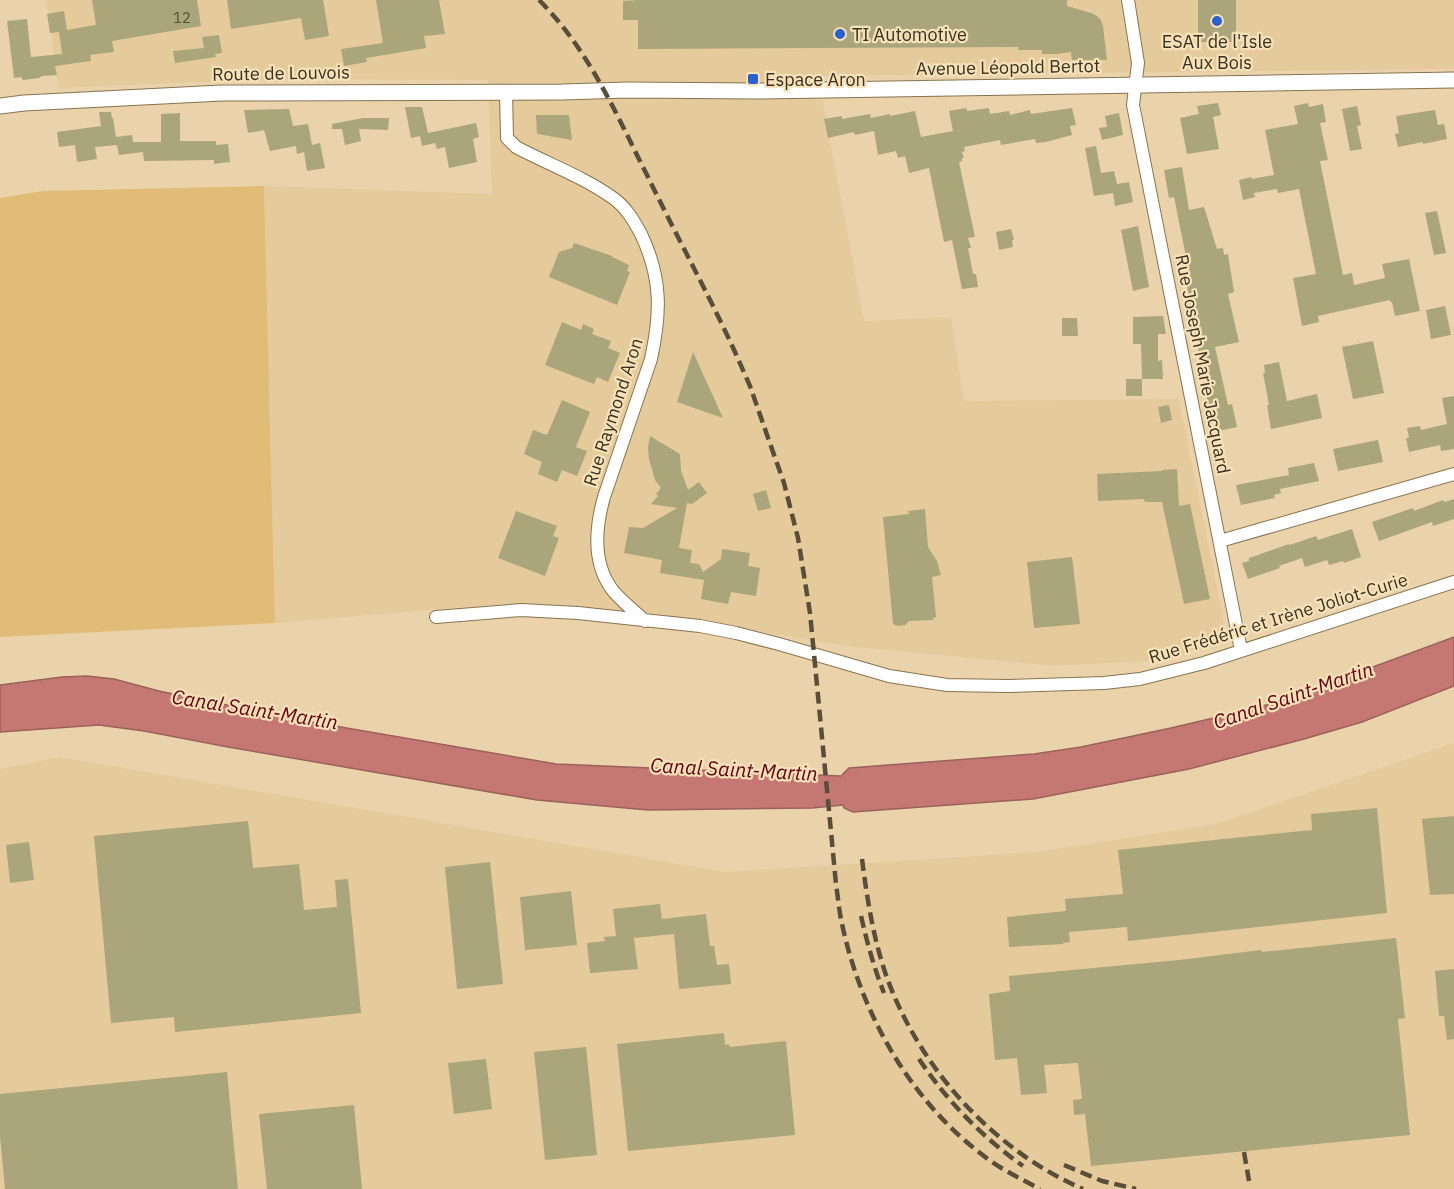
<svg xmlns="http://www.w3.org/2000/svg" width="1454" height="1189" font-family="'IBM Plex Sans',sans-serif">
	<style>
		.built { fill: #e5cb9b }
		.green { fill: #e1bc77 }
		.water { fill: #c57774; stroke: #9b625b; stroke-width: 1.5 }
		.building { fill: #aaa57a }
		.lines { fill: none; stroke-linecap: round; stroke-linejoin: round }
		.minor-casing { stroke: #87734e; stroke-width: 14 }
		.tertiary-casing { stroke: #87734e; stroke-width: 17 }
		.minor { stroke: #fff; stroke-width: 12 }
		.tertiary { stroke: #fff; stroke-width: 15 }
		.rail { stroke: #594e39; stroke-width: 4.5; stroke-dasharray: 12 6; stroke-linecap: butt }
		.poi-dot { fill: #2c60ce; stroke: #f7e1b8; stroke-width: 2 }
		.labels { text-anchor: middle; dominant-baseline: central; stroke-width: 4.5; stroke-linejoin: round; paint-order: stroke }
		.number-label { font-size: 15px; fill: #564e37 }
		.poi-label { font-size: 18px; fill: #3a3121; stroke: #f7e1b8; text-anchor: start }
		.street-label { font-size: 18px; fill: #3a3121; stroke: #f7e1b8 }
		.water-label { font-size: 20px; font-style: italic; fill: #650111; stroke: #f7e1b8 }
	</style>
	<rect width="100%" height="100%" fill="#ead3ab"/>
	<path class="built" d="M46,0h1408v69l-636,7 46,245 87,-4 13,84 215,-2 49,244 -82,18 -92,5 -208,-20 -200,-33 -156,-8 -215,18 -11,-437 228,8 -4,-114 -222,-1 -207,9z
		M1454,743v446h-1454v-420l60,-12 665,115 313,-20 178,-28z"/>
	<path class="green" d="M264,186l11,437 -275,14v-439l43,-7z"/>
	<path class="water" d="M1454,637v49l-92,36 -58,17 -115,30 -156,30 -180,13 -9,-4 -1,-3 -31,3 -164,2 -111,-10 -309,-53 -84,-16 -45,-6 -99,7v-47l62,-8 25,-1 27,3 45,12 141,29 256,44 285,12 8,-8 185,-14 47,-7 90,-19 68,-16 39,-10z"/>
	<path class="building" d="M92,0h105l4,26 -89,15 2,11 -24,3 1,6 -36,5 2,9 -15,1 -3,2 -16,2 -2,-3 -7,1 -7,-57 20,-2 4,38 31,-3 -3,-22 -9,1 -3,-19 17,-3 3,19 29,-5z
		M227,0h96l6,36 -24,4 -4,-22 -70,11z
		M376,0h63l6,34 -21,2 2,12 -60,10 1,4 -23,4 -3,-17 42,-6z
		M638,0h429v6l24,7 6,3 4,4 2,6 4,34h-35l-1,-8 -14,2h-15v-4h-24v-3l-380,2v-29h-15v-19z
		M1198,0h38v42h-38z
		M219,35l3,18 -7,1 1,3 -41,6 -2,-12 31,-3 -2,-11z
		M1218,103l3,12 -8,2 6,32 -32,5 -7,-36 19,-4 -2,-8z
		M1308,103l1,4 14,-3 3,18 -6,1 8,37 -8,1 23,114 9,-2 2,12 31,-7 -3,-14 27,-5 11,52 -25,5 -3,-14h-2v-2l-72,16 1,6 -17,4 -9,-48 23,-4 -17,-85 -21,4 -1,-4 -23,4 1,4 -12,3 -4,-20 12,-3 1,2 22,-4 -9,-45 33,-6 -4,-18z
		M1357,106l4,19 -4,1 5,23 -12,2 -8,-42z
		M405,107h17l6,26 48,-10 3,14 -6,2 4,23 -28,6 -4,-21 -8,2 -2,-6 -13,3 -2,-10 -9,2z
		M966,108l1,3 22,-3 1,6 19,-3 1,4 20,-5 1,4 41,-6 4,17 -6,1 2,9 -26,7 -10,1 -1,-4 -34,6 -1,-5 -36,7 1,4 -3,1 2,6h-2v3l-3,1 16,75 -7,1 3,10h-3l5,26h3l2,13 -16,2 -10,-49 -8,2 -15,-74 -20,5 -4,-17 -7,2 -2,-7 -18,4 -4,-24 -19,4 -1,-3 -26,6 -4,-19 18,-3v3l28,-5 1,4 19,-4v2l25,-5 6,26 32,-6 -4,-20z
		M289,109l4,17 15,-2 4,21 8,-2 5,25 -18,3 -3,-19 -7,2 -1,-8 -26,5 -6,-21 -16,3 -4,-23z
		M1435,110l3,15 6,-1 3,15 -24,5v-2l-25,5 -3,-13 4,-1 -3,-17z
		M99,112h12l1,6h1l3,19 16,-2 1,7h28v-28l19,-1v28h36v4l12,-1 2,18 -16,2v-4l-70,1 -1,-9 -24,3 -2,-10 -22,2 2,12 -20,3 -2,-17 -16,2 -2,-15 44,-6z
		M1119,113l4,22 -21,5 -3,-12 8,-1 -2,-11z
		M536,115h33l3,25 -35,-6z
		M363,118h26l-1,12 -29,-1 2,12 -16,4 -3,-16h-10v-5z
		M1096,146l5,27 13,-2 3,13 12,-2 4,20 -18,4 -2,-13 -19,3 -9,-48z
		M1182,167l7,43 15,-3 13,42 6,-1 1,7 4,-1 6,38 -6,2 11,48 -24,5 13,58 4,-1 5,23 -19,4 -5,-23 -4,1 -5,-23h3l-17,-71h3l-12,-57 5,-1 -12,-60 -5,1 -5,-28z
		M1437,211l9,42 -12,2 -9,-42z
		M1138,226l11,61 -16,4 -12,-61z
		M1011,229l3,11h-2l1,7 -14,3 -3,-18z
		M574,243l38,13v1l17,8 -2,6 3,1 -13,33 -68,-28 10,-25 13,-4z
		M1445,306l6,29 -20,4 -5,-29z
		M1163,316l3,18h-8v27l4,-1 1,19h-21l-1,-35h-8v-27z
		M1062,318h15l1,18h-16z
		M562,322l19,8 2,-6 11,5 -2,5 19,7 -3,7 12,5 -12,29 -11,-5 -3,7 -49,-19z
		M1373,341l11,52 -31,6 -11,-52z
		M693,352l30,66 -46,-16z
		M1279,362l8,39 30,-7 5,24 -51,11 -4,-24h2l-6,-32h2l-1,-8z
		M1126,379h16v17h-16z
		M1454,396v53l-13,2 -1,-6 -31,7 -3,-14h3l-2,-10 13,-2 1,4 26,-6 -5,-26z
		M562,400l28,12 -14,35 11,4 -10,25 -15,-6 -5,12 -19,-8 4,-12 -18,-8 9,-24 14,5z
		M1169,405l3,15 -11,3 -3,-16z
		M650,436l30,18 1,17 7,19 11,-8 8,11 -15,11 -5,-1 -8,45 13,2 -2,13 9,1 4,8 18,-13 1,-10 28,4 -2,13 12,2 -4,28 -25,-4 -3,12 -27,-5 3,-19 -44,-7 2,-13 -38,-7 5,-26 14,1 34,-20 -26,-4 7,-8 -2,-2 5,-6 -6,-8 -6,-21 -1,-11z
		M1378,440l5,22 -45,9 -5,-22z
		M1314,463l5,18 -39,8 1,4 -7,2 1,3 -34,7 -5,-20 53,-10 -1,-7z
		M1177,469l2,37 11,-2 20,95 -26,5 -22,-102h-17l-1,-3 -46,2 -1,-27 65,-3v-1z
		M766,490l5,18 -13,3 -5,-17z
		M1454,499v20l-21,7 -1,-4 -53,19 -7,-19 41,-14 1,3 29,-11 1,2z
		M925,509l3,38 9,14 4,14 -9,2 4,40 -3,1v2l-24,1 -4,4 -7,1 -5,-2 -10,-107 26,-3 -1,-3z
		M516,511l41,15 -4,10 6,2 -14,38 -47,-18z
		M1352,529l9,28 -17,6 -1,-2 -14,4 -2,-5 -22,7 -3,-9 -23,8 1,2 -32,11 -6,-16 7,-2v-3l40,-14 1,1 26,-9 2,4z
		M1072,557l8,67 -46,4 -7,-66z
		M1377,808l10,105 -259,28 -1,-14 -58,5 1,10 -7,1v1l-54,3 -2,-30 59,-6 -1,-12 58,-5 -5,-44 194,-20 -1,-16z
		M1454,816v78l-24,1 -8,-76z
		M248,821l5,47 46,-4 5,46 33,-3 -2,-27 13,-1 13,134 -186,19 -1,-15 -63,6 -17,-187z
		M29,842l5,38 -24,3 -4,-38z
		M490,862l13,122 -46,5 -12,-122z
		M571,891l6,54 -52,5 -5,-53z
		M660,904l2,15 44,-5 4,32h4l3,19 12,-1 2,20 -52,5 -5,-55 -40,4 4,31 -48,4 -3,-30 18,-2 -1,-4 12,-1 -3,-27z
		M1396,938l9,80 -7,1 12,116 -319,31 -6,-52 -11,1 -1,-15 9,-1 -4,-36 -34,2 3,28 -26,2 -4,-37 -22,2 -6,-66 21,-3 -1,-15 170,-16 82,-10 1,2z
		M1454,969v70l-7,1 -3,-24h-5l-4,-45z
		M724,1033l1,12 4,-1 1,3 56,-6 9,94 -167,16 -11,-107z
		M586,1047l11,108 -52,5 -11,-108z
		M486,1059l6,50 -38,5 -6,-51z
		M227,1072l11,117h-233l-5,-53v-42z
		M354,1105l8,84h-95l-8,-75z"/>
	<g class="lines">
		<defs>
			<path id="minor" d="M1128,0l10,63 -5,42 108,545
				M506,92l1,46 9,9c32,17 68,30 97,51 13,9 21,23 28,36 21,44 20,79 10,125l-47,138c-9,32 -12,68 10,95 9,10 21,20 31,29
				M1220,541l234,-67
				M436,617l85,-7 57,3 122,13 36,7 43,11 110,32 58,9 61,1 96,-3 36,-4 64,-16 250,-81"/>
			<path id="tertiary" d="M0,106l24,-3 198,-10 340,-1 66,-2 130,1 696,-11"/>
		</defs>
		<use href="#minor" class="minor-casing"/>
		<use href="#tertiary" class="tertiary-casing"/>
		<use href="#minor" class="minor"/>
		<use href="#tertiary" class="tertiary"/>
		<path class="rail" d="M539,0c51,51 78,116 110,179 28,58 59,114 86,173l15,34 23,66 11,31 14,55 12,75 4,41 22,230c2,13 3,27 6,40 20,93 71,182 150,238 15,10 31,18 48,27
			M862,859c5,39 11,78 24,116 33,93 107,175 197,214
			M861,916c6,26 13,52 23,77
			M919,1059c28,42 63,78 104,107
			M1244,1152l5,29
			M1064,1165l38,16 34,8"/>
	</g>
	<g class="poi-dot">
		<circle cx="1217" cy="21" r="6"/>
		<circle cx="840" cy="34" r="6"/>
		<rect x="747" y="73" width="12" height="12" rx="3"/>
	</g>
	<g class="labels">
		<g class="number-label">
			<text x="182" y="17">12</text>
		</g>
		<g class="poi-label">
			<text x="852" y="34">TI Automotive</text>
			<text x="1217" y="41" text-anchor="middle">ESAT de l'Isle<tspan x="1217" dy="21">Aux Bois</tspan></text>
			<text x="765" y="79">Espace Aron</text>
		</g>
		<g class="street-label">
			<text transform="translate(1008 67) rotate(-1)">Avenue Léopold Bertot</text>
			<text transform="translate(281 73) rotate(-1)">Route de Louvois</text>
			<text transform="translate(1203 364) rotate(79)">Rue Joseph Marie Jacquard</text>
			<text transform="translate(613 412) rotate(-72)">Rue Raymond Aron</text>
			<text transform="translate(1278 618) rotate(-17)">Rue Frédéric et Irène Joliot-Curie</text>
		</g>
		<g class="water-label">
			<text transform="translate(1293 695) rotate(-19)">Canal Saint-Martin</text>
			<text transform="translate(255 709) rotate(9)">Canal Saint-Martin</text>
			<text transform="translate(734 769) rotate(3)">Canal Saint-Martin</text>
		</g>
	</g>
</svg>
